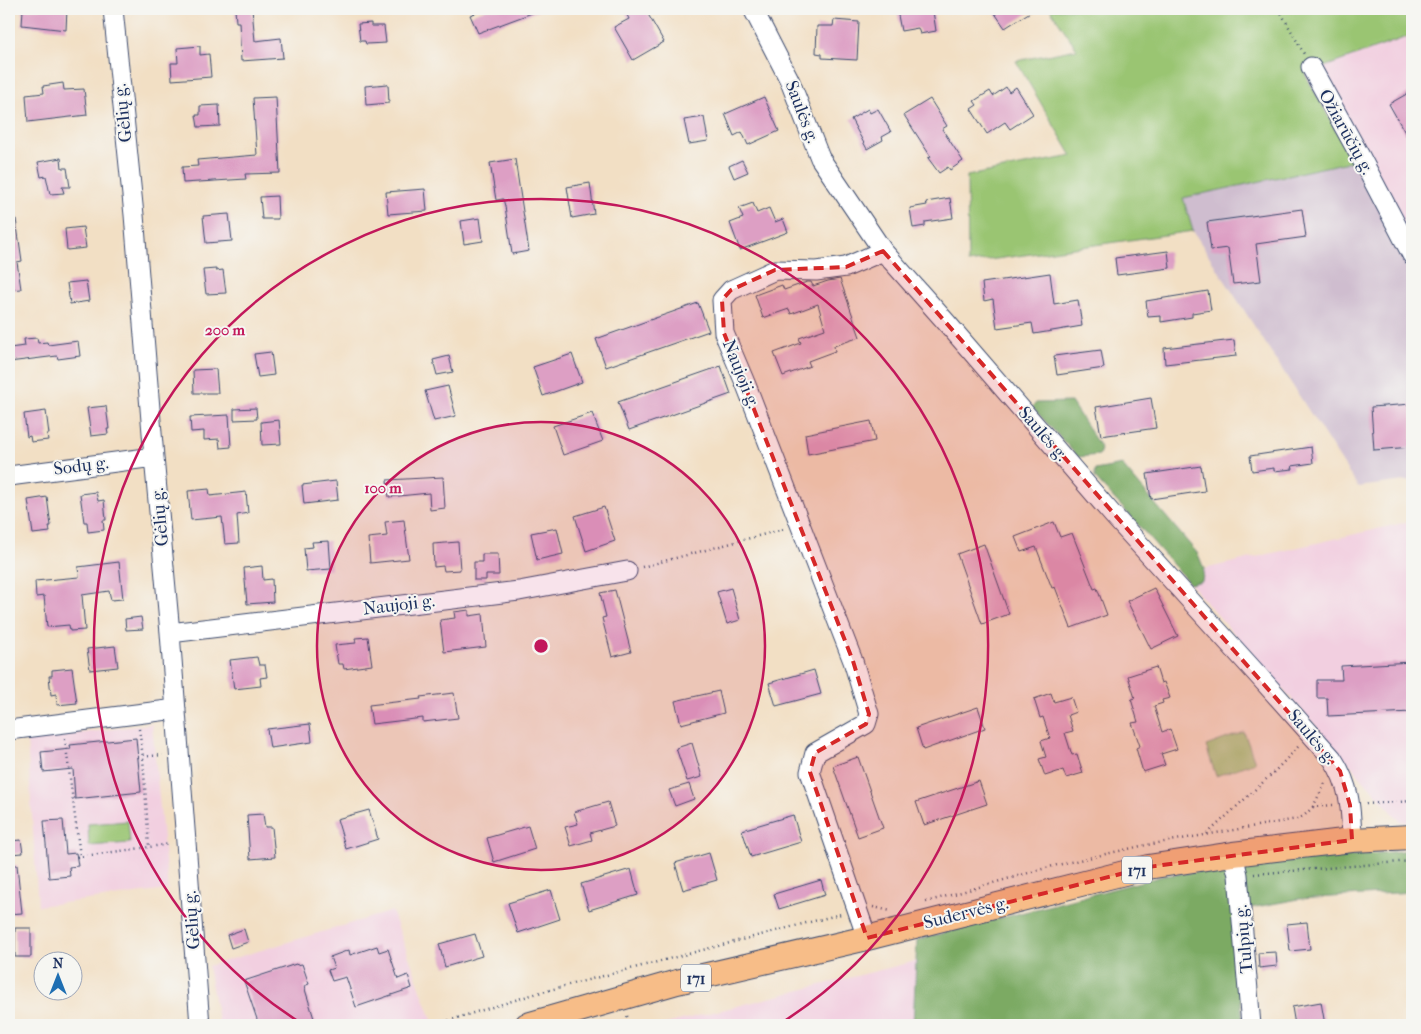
<svg xmlns="http://www.w3.org/2000/svg" width="1421" height="1034" font-family="'IM FELL French Canon',serif">
	<style>
		.built { fill: #f2cfe0 }
		.industrial { fill: #cfbdcf }
		.green { fill: #9ac572; stroke: #5a7a68 }
		.forest { fill: #7baa64; stroke: #4b6c61 }
		.building { fill: #dd9fc4 }
		.lines { fill: none; stroke-linecap: round; stroke-linejoin: round }
		.minor-casing { stroke: #3b496d; stroke-width: 21 }
		.major-casing { stroke: #3b496d; stroke-width: 26 }
		.path { stroke: #3b496d; stroke-width: 2.5; stroke-dasharray: 1 4; stroke-linecap: butt }
		.minor { stroke: #fff; stroke-width: 19 }
		.major { stroke: #f7bd88; stroke-width: 24 }
		.marked { fill: #d62828; fill-opacity: 0.2; stroke: #d62828; stroke-width: 4; stroke-dasharray: 10 6; stroke-linejoin: round }
		.ring { fill: none; stroke: #c2185b; stroke-width: 2.5 }
		.labels { text-anchor: middle; dominant-baseline: central; stroke-width: 4; stroke-linejoin: round; paint-order: stroke }
		.shield { fill: #f6f6f2; stroke: #5d6b8a; stroke-width: 1 }
		.shield-label { font-size: 16px; font-weight: bold; fill: #1b2f5e }
		.street-label { font-size: 18px; fill: #1b2f5e; stroke: #f6f6f2 }
		.centre { fill: #c2185b; stroke: #f6f6f2; stroke-width: 2.5 }
		.ring-label { font-size: 15px; text-anchor: middle; font-weight: bold; fill: #c2185b; stroke: #f6f6f2; stroke-width: 4; stroke-linejoin: round; paint-order: stroke }
	</style>
	<rect width="100%" height="100%" fill="#f6f6f2"/>
	<filter id="ink" filterUnits="userSpaceOnUse"><feTurbulence type="fractalNoise" baseFrequency=".02" numOctaves="2"/><feDisplacementMap in="SourceGraphic" scale="10" xChannelSelector="R" yChannelSelector="G"/><feConvolveMatrix kernelMatrix="1 2 1 2 8 2 1 2 1" color-interpolation-filters="sRGB"/></filter>
	<filter id="wash" filterUnits="userSpaceOnUse"><feTurbulence type="fractalNoise" baseFrequency=".0096" numOctaves="4" result="noise"/><feDisplacementMap in="SourceGraphic" scale="20" xChannelSelector="R" yChannelSelector="G"/><feGaussianBlur stdDeviation="1.12" result="paint"/><feColorMatrix in="noise" values="0 0 0 0 0 0 0 0 0 0 0 0 0 0 0 0 0 1.4 0 .05"/><feComposite in="paint" operator="in"/></filter>
	<g filter="url(#wash)">
		<rect width="100%" height="100%" fill="#f2dfc4"/>
		<path class="built" d="M1412,35v233l-107,-194z
			M1412,521v300l-11,1 -211,-238 12,-3 2,-12z
			M152,724l16,166 -130,16 -11,-166z
			M392,911l42,114h-215l-11,-59z
			M916,961l-3,64h-251l139,-35z"/>
		<path class="industrial" d="M1353,161l59,107v212l-54,7 -165,-256 -10,-33z"/>
		<path class="green" d="M1050,9h362v26l-107,39 48,87 -170,37 10,33 -225,32 -1,-87 105,-20 -56,-95 61,-12z
			M1244,732l11,30 -39,14 -10,-30z
			M128,821l2,22 -41,3 -1,-22z"/>
		<path class="forest" d="M1071,402l26,40 4,7 -2,6 -21,2 -46,-50 4,-4z
			M1122,465l76,89 6,15 -2,12 -12,3 -57,-65 -38,-41v-8z
			M1412,850v42l-113,7 -65,12 9,114h-330l4,-85 246,-64 86,-11z"/>
		<g id="blocks">
			<path class="building" d="M23,9h44l-1,21 -44,-5z
				M235,9h17l3,32 26,-3 2,20 -42,3 -2,-39h-3z
				M487,9h53v1l-62,23 -8,-18z
				M624,9h21l19,33 -31,18 -19,-33 15,-8z
				M904,9h12v4l17,-2 3,20 -16,3 -2,-6 -17,3 -4,-21z
				M992,9h43l-30,19z
				M834,20l25,2 -2,38 -35,-2v-4l-6,-1 1,-27h16z
				M371,23v3h13l2,17 -20,1 -1,-3h-5l-2,-17z
				M200,46v9l9,-1 2,23 -39,3 -1,-17h7l-1,-15z
				M63,83l1,7 20,-1 3,26 -59,7 -2,-27 18,-2 -1,-7z
				M388,84l1,19 -23,2 -1,-19z
				M1006,87l3,5 7,-5 17,27 -23,15 -5,-7 -18,12 -16,-25 6,-4 -3,-4 16,-10 3,5z
				M1412,91v54l-23,-41z
				M276,97l4,76 -35,1 1,5 -63,4 -1,-16 16,-1 -1,-6 60,-5 -4,-57z
				M764,97l15,34 -31,14 -6,-13 -8,4 -9,-22z
				M930,99l17,27 -5,3 21,32 -13,9 -2,-3 -9,6 -11,-15 3,-1 -27,-42z
				M219,105l1,21 -22,1 -2,-12h4v-9z
				M868,109l2,4 8,-4 13,23 -9,5 1,3 -16,9 -16,-30z
				M704,117l4,24 -19,3 -5,-24z
				M61,158l1,10h5l3,19h-8l2,6 -14,1 -4,-18 -5,1 -3,-15z
				M515,159l14,92 -17,3 -7,-48 -2,-7 -7,1 -6,-37z
				M742,160l6,12 -14,6 -5,-12z
				M590,183l4,31 -22,4 -5,-31z
				M425,189l2,22 -39,3 -2,-22z
				M277,196l1,23h-16l-2,-22z
				M950,198l3,20 -28,4v4l-12,2 -3,-20 17,-3 -1,-3z
				M753,203l4,10 12,-5 6,14 8,-3 5,13 -48,18 -10,-27 13,-5 -4,-10z
				M1302,209l4,28 -50,7 5,37 -28,3 -5,-36 -17,2 -4,-28z
				M229,214l3,27 -26,2 -3,-27z
				M480,218l3,23 -19,3 -3,-23z
				M9,219h7l6,42 -5,1 4,27 -12,1z
				M83,227l3,21 -19,2 -2,-21z
				M1168,251l2,17 -53,7 -2,-17z
				M216,269v2l7,-1 3,23 -20,1 -3,-24z
				M1050,273l4,31 24,-4 4,26 -48,8 -2,-11 -35,5 -4,-29 -9,2 -2,-18z
				M840,279l20,58 -26,9 1,5 -27,10 2,5 -27,10 -9,-23 27,-10 -2,-5 26,-9 -7,-25 -27,10 -2,-5 -26,9 -8,-23 27,-10 2,5 23,-8h4l2,4 15,-5z
				M86,281l3,20 -19,3 -3,-21z
				M1208,291l3,19 -19,3v4l-31,5v-6l-13,1 -2,-16z
				M698,303l11,28 -103,36 -10,-28z
				M37,338l1,5 9,-1 1,3 30,-4 2,15 -22,3 -1,-3 -48,6v-14l16,-2 -1,-7z
				M1234,340l2,16 -71,8 -1,-16z
				M1101,350l3,18 -47,7 -3,-19z
				M271,352l3,23 -16,2 -4,-23z
				M572,354l10,28 -39,14 -10,-29z
				M449,356l4,16 -16,3 -4,-15z
				M721,366l10,28 -102,36 -11,-28z
				M216,369l2,24h-24l-1,-23z
				M448,386l8,30 -22,5 -9,-30z
				M1151,398l5,30 -55,8 -5,-29z
				M1412,404v43l-38,3 -3,-43z
				M106,406l3,23h-2l1,5 -17,2 -4,-28z
				M256,408l1,11 -23,1v-11z
				M46,411l3,23h-2l1,6 -17,2 -1,-6 -3,1 -3,-23z
				M592,413l11,28 -40,14 -10,-29z
				M229,415l2,32 -11,1 -1,-9 -15,1v-9l-13,1 -1,-15z
				M279,420l2,24 -19,1 -1,-23z
				M871,421l4,20 -67,13 -3,-20z
				M1311,447l2,16 -21,3 1,3 -19,2v-3l-22,3 -2,-15z
				M1201,466l4,25 -54,8 -4,-25z
				M443,477l2,31 -15,2 -1,-17 -40,4 -2,-17z
				M336,481l2,19 -34,4 -2,-19z
				M209,489l1,7 36,-4 2,21 -11,2 2,28 -14,1 -3,-27 -31,3 -3,-29z
				M96,492l2,9 6,-1 2,20h-3l1,10 -16,2 -1,-10h-3l-4,-28z
				M47,497l4,29h-2l1,6 -17,2 -5,-34z
				M604,507l11,34 -29,10 -11,-35z
				M404,520l5,39 -39,4 -2,-25 19,-2 -2,-14z
				M1054,522l6,15 12,-4 22,56 3,-1 10,27 -36,13 -16,-41 -3,1 -16,-41 -15,5 -6,-15z
				M557,528l6,26 -26,6 -6,-27z
				M329,541l2,28 -25,2 -2,-23 9,-1 -1,-5z
				M458,542l2,28 -16,1 -1,-5 -9,1 -1,-23z
				M984,544l25,70 -27,10 -25,-70z
				M482,554h16l1,21h-13v5h-12v-18h8z
				M119,562l4,37 -12,1 -2,-9 -27,4 3,35 -15,1 -1,-6 -22,2 -3,-31 -8,1 -1,-16 44,-4 -1,-10z
				M262,566l1,14 9,-1 1,23 -26,2 -3,-36z
				M731,588l9,32 -13,4 -10,-32z
				M1154,588l24,48 -27,13 -24,-48z
				M615,590l16,62 -19,5 -10,-39 4,-1 -6,-24z
				M469,610v6l14,-2 3,33 -42,5 -4,-32 15,-2 -1,-6z
				M141,617l2,12 -17,1 -1,-11z
				M368,637l4,28 -28,4 -1,-5h-5l-3,-19 21,-2 -1,-5z
				M115,646l3,21 -28,3 -3,-21z
				M257,657l2,8h6l2,12 -7,1 1,8 -27,3 -4,-29z
				M1412,662v50l-84,4 -1,-18h-10v-18h25l-1,-14z
				M1156,667l5,16 3,-1 6,16 -8,2 1,3 -9,3 8,26 8,-3 7,20 -16,5 4,11 -22,7 -7,-24 4,-2 -8,-23 6,-1 -7,-23 4,-1 -7,-22z
				M72,668l5,35 -20,2 -1,-11 -5,1 -2,-19h3v-6z
				M814,670l7,24 -45,12 -7,-23z
				M719,691l5,22 -43,11 -6,-23z
				M454,693l4,25 -35,4v-4l-51,6 -3,-19 52,-6 -1,-2z
				M1051,693l3,9 17,-5 5,15 -8,3 5,16 -8,2 7,22 5,-1 6,19 -17,5 -3,-8 -18,6 -6,-17 7,-2 -5,-16 9,-3 -7,-21 -3,1 -6,-19z
				M978,707l7,21 -62,22 -7,-22z
				M310,724l2,18 -42,6 -3,-19z
				M136,738l5,54 -66,7 -2,-30 -30,3 -2,-20 30,-3 -1,-4z
				M692,743l10,34 -15,4 -11,-33z
				M858,757l25,71 -25,9 -25,-71z
				M979,781l8,23 -63,21 -8,-23z
				M689,784l5,15 -19,7 -6,-16z
				M608,802l7,24 -25,7 2,7 -21,6 -6,-19 13,-3 -4,-12z
				M369,810l9,29 -32,10 -9,-30z
				M263,814l2,13h7l3,30 -25,2 -3,-44z
				M793,815l8,27 -50,15 -9,-27z
				M63,820l3,34 10,-1 2,13 -9,1 1,9 -21,2 -5,-57z
				M528,826l7,23 -41,13 -7,-24z
				M21,840l2,13 -14,1v-13z
				M709,853l8,27 -34,10 -8,-27z
				M9,865h8l5,48 -13,1z
				M631,869l7,26 -49,15 -8,-26z
				M821,880l4,15 -46,14 -5,-15z
				M551,890l9,29 -42,14 -10,-30z
				M1307,922l3,27 -20,2 -3,-27z
				M15,928h16v29h-16z
				M244,929l4,13 -17,6 -4,-13z
				M475,934l7,22 -37,11 -6,-23z
				M377,946l2,6 9,-3 10,30 10,-4 4,13 -56,19 -10,-30 -14,4 -4,-11 6,-2 -4,-11 19,-7 1,5z
				M1276,952l1,14 -18,2 -1,-15z
				M296,964l1,1 5,-1 7,20 -5,2 12,39h-57l-15,-44z
				M1321,1002l4,23h-30l-3,-18z"/>
		</g>
	</g>
	<g filter="url(#ink)">
		<use href="#blocks" fill-opacity="0" stroke="#3b496d" stroke-width="1"/>
		<g class="lines">
			<defs>
				<path id="minor" d="M113,9l21,206 20,242 16,176 30,392
					M753,9l36,70 31,79 63,93 63,71 166,192 145,160 75,84c18,27 19,50 20,82
					M1311,67l49,89 52,99
					M9,476l145,-19
					M170,633l349,-42 108,-20
					M9,730l167,-21
					M1233,854l5,21 13,150
					M867,938l-57,-166 5,-19 51,-29 3,-10 -16,-53 -107,-276 -22,-52 -2,-33 9,-10 44,-20 41,1 30,-4 37,-16"/>
				<path id="major" d="M527,1025l150,-43 190,-44 281,-71 85,-13 119,-14 60,-3"/>
			</defs>
			<use href="#minor" class="minor-casing"/>
			<use href="#major" class="major-casing"/>
			<path class="path" d="M1279,9l25,45
				M642,567l142,-38
				M139,729l4,28 6,90 21,-3
				M65,739l15,117
				M138,757l25,-2
				M1366,804l46,-3
				M1313,807l13,-26
				M1207,834l66,-61 26,-27
				M77,857l72,-10
				M1254,874l158,-13
				M926,902l127,-36 88,-20 156,-27 7,-3 9,-9 20,-2
				M873,907l18,4
				M627,1016l4,9
				M434,1025l104,-32 303,-79"/>
			<use href="#minor" class="minor"/>
			<use href="#major" class="major"/>
		</g>
	</g>
	<path class="marked" d="M883,251l457,520 10,34 2,35 -204,27 -281,71 -57,-166 5,-19 51,-29 3,-10 -16,-53 -129,-328 -2,-33 9,-10 44,-20 71,-3z"/>
	<circle cx="541" cy="646" r="224" fill="#c2185b" fill-opacity=".12"/>
	<g class="ring">
		<circle cx="541" cy="646" r="224"/>
		<path d="M304 1025A447 447 0 1 1 778 1025"/>
	</g>
	<g class="labels">
		<g class="shield">
			<rect x="1122" y="856.5" width="30" height="27" rx="4"/>
			<rect x="681" y="964.5" width="30" height="27" rx="4"/>
		</g>
		<g class="shield-label">
			<text x="1137" y="870">171</text>
			<text x="696" y="978">171</text>
		</g>
		<g class="street-label">
			<text transform="translate(802 112) rotate(69)">Saulės g.</text>
			<text transform="translate(123 113) rotate(-96)">Gėlių g.</text>
			<text transform="translate(1346 132) rotate(61)">Ožiarūčių g.</text>
			<text transform="translate(741 374) rotate(68)">Naujoji g.</text>
			<text transform="translate(1043 434) rotate(49)">Saulės g.</text>
			<text transform="translate(81 466) rotate(-7)">Sodų g.</text>
			<text transform="translate(160 517) rotate(-95)">Gėlių g.</text>
			<text transform="translate(399 605) rotate(-7)">Naujoji g.</text>
			<text transform="translate(1312 737) rotate(50)">Saulės g.</text>
			<text transform="translate(966 913) rotate(-14)">Sudervės g.</text>
			<text transform="translate(192 920) rotate(-94)">Gėlių g.</text>
			<text transform="translate(1244 939) rotate(-95)">Tulpių g.</text>
		</g>
	</g>
	<circle cx="541" cy="646" r="8" class="centre"/>
	<g class="ring-label">
		<text x="225" y="335">200 m</text>
		<text x="383" y="493">100 m</text>
	</g>
	<rect width="1421" height="1034" fill="none" stroke="#f6f6f2" stroke-width="30"/>
	<g transform="translate(58 976)"><circle r="24" fill="#f6f6f2" stroke="#9ea6b7"/>
	<path d="M0-4L9 19L0 12L-9 19Z" fill="#1f6fb2"/>
	<text y="-8" font-size="14" font-weight="bold" text-anchor="middle" fill="#1b2f5e">N</text>
	</g>
</svg>
